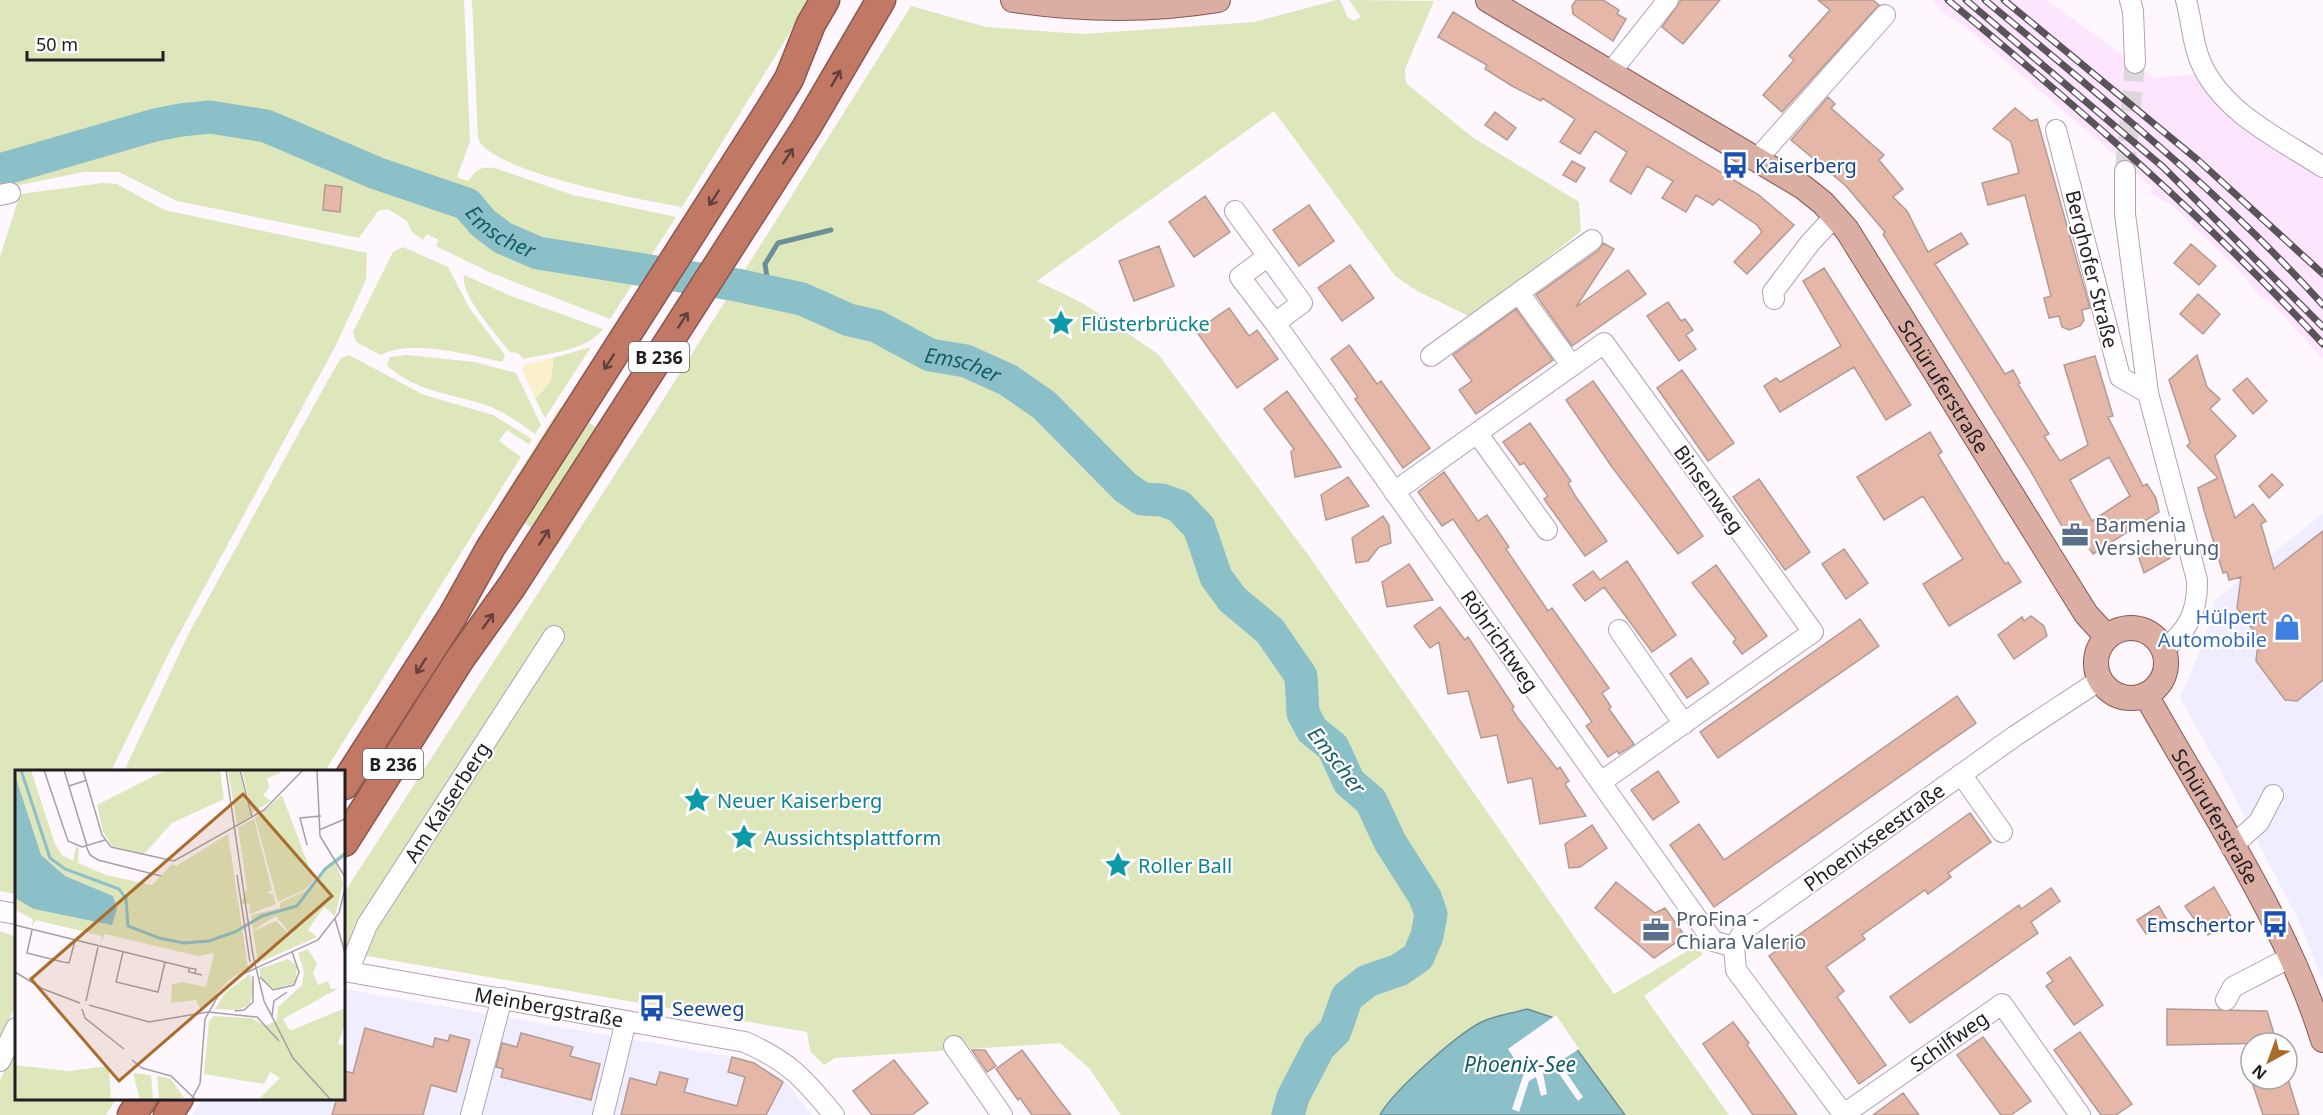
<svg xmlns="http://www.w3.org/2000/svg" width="2323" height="1115" font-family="'Noto Sans',sans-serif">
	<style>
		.commercial { fill: #efedff }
		.built { fill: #fde5fe }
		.green { fill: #dee6bc }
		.sand { fill: #faf0ca }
		.water { fill: #8bc0c9; stroke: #6c8f97; stroke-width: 1.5 }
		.pier { fill: #fef7fe }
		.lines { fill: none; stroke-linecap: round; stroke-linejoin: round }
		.stream { stroke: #6c8f97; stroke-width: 5 }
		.river { stroke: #8bc0c9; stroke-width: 33 }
		.building { fill: #e4b7a8; stroke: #b39b93; stroke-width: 1.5; fill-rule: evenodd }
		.minor-tunnel { stroke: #ddd6dd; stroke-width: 20; stroke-dasharray: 20 10; stroke-linecap: butt }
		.minor-casing { stroke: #b2a2b2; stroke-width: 22 }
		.major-casing { stroke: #89584e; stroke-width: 26 }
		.highway-casing { stroke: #89584e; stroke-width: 31 }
		.minor { stroke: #fff; stroke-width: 20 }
		.major { stroke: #daaea3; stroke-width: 24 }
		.highway { stroke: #c17865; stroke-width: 28 }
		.rail-casing { stroke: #5a535a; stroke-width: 7 }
		.rail { stroke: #fff; stroke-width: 4.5; stroke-dasharray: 14; stroke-linecap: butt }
		.oneway { stroke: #62413d }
		.labels { text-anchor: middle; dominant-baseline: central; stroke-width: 4.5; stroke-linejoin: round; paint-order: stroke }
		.shield { fill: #fff; stroke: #646065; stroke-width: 1.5 }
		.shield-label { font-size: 18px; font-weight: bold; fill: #221c23 }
		.transit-label { font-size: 20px; fill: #164399; stroke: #fff; text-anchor: start }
		.street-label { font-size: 20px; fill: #221c23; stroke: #fff }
		.culture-label { font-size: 20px; fill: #0d838f; stroke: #fff; text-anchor: start }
		.service-label { font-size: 20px; fill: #4e5e75; stroke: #fff; text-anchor: start }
		.shop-label { font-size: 20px; fill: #366cbe; stroke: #fff; text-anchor: end }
		.water-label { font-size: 21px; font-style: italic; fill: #135d67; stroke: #fff }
		.inset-river { fill: none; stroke: #8bc0c9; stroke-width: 3 }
		.inset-road { fill: none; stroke: #a69fa6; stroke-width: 1.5 }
		.view { fill: #a86d2d; fill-opacity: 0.15; stroke: #a86d2d; stroke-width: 3 }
		.inset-edge { fill: none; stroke: #221c23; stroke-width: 3 }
	</style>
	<rect width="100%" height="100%" fill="#fef7fe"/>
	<path class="commercial" d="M2323,513v468l-22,-56 -83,-159 -38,-68 25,-59 8,-37z
		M344,989l400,70 38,19 30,37h-620l11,-16 141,-1z"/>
	<path class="built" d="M1932,0h115l107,78 52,-5 117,94v192l-52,-57 -12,-6 -17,-23 -69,-67 -22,-12 1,-7 -184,-158 -25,-16z"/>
	<path class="green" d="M0,0h464l6,141 -13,36 11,4c8,-12 13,-15 27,-13l78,27 103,22 -66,102 -121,-47 -53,-26 3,-6 -12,-6 -4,6 -11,-8 -5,-11 -19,-12 -10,2 -19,27 -182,-37 -58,-29h-35l-84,17z
		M472,0h338l-128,207c-38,-7 -189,-34 -204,-68z
		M1337,0h3l8,18 6,3 7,-4 -12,-17 85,1 -29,68 1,14 66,54 107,65 2,29 -108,87 -56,-27 -22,-15 -121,-165 -237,170 47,23 74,50 151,202 305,438 82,-48 7,8 -59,42 85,119h-608l-32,-47 -29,-25 -225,15 -11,7 -14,-14 -3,-19 -463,-80v-59l312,-482 255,-405 75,21 97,7 171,-12z
		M103,183l14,1 47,26 203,43 -1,27 -30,65 -165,304 -60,122 -95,1v122l-16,-3v-634l20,-63z
		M403,247l45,20 22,42 35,46 -3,7c-32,-7 -92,-23 -121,-7l-25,-13 -3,-10 40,-80z
		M464,275l47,21 92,33c-16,22 -55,24 -80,30l-5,-6 -8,-1c-13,-17 -50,-56 -46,-77z
		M591,347l-46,71 -10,-20c13,-10 18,-23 18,-40z
		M349,355l75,40 69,20 39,24 -3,5 -22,-14 -8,11 22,16 -196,314h-201l64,-136 140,-255 13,-22z
		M407,355l68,7 41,11 25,52 -6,9c-14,-10 -28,-20 -44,-27 -37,-14 -75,-14 -104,-42l3,-8z
		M560,407l64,35 -66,103 -60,-39z
		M0,931l16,6v68l-16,34z
		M16,1046v52l100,1 -10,16h-106v-35z"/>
	<path class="sand" d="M553,358l-2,23 -16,17 -13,-29 3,-5z"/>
	<path class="water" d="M1527,1009l27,9 71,97h-245c13,-24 81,-85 106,-95 13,-5 28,-7 41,-11z"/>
	<path class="pier" d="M1556,1015l23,34 -20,13 24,35 -5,4 -25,-36 -10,8 4,21 -6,2 -5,-19 -7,4 -10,31 -7,-3 12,-36 -16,-24z"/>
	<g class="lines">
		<path class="stream" d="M769,291l-4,-27 13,-21 53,-13"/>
		<path class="river" id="s1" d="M0,170l155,-45 26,-5 29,-3 56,9 110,47 91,31 16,19 20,15 35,15 199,32 65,14 47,21 27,6 54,29 36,6 42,19 36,25 81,82 17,12 20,1 17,6 20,21 17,50 16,22 38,32 31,45 2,37 9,17 21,17 16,35 22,19 19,41 35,55 6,17 -4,22 -9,21 -19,13 -32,11 -20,16 -12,34 -16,16 -26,50 -5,18"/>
	</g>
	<path class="building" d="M1576,0h27l16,10 -2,4 9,5 -13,22 -40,-27 -1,-8z
		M1720,0l-37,44 -21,-17 19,-27z
		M1818,0h55l6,5 -97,107 -19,-17 31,-35 -5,-4 41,-46z
		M1453,12l306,183 35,30 -47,49 -13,-12 28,-30 -5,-7 -38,-26 -6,6 -17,-10 -10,17 -24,-14 11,-17 -26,-15 -16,28 -21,-13 17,-29 -32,-21 -15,23 -20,-12 15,-23 -33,-21 -1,3 -29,-15 -27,-17 2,-4 -49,-28z
		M1828,97l7,7 -4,4 53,47 -5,5 24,29 -10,8 14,14 21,41 33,-19 7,11 -33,20 70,110 8,-4 7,13 -2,1 31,50 -5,2 16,25 28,-16 -24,-80 31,-9 18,60 -5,1 35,69 4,-2 9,14 3,14 -66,42 -9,-14 -11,6 -43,-76 -147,-236 2,-2 -39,-46 -55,-46zM2109,457l21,39 -38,25 -22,-41z
		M2015,108l16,13 6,-2 53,189 -8,2 2,10 -4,6 -11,4 -7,-3 -3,-11 -10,2 -5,-20 7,-2 -26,-101 -37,10 -6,-22 37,-10 -8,-31 -18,-13z
		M1495,112l21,16 -9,12 -22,-15z
		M1572,161l13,7 -9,14 -13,-7z
		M325,185l17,2 -2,25 -17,-2z
		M1205,196l25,36 -36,25 -25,-35z
		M1309,205l25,36 -35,25 -26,-36z
		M1603,243l11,6 -38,58 52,-37 18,24 -74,52 -36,-51 63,-45z
		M2191,244l25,22 -17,19 -25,-22z
		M1159,246l15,40 -40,15 -15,-40z
		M1350,265l24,33 -32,23 -24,-33z
		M1824,268l87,137 -25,15 -32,-53 -74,45 -16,-26 12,-8 4,4 61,-36 -38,-65z
		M2198,294l22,20 -17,20 -23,-20z
		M1668,302l13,19 4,-2 8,11 -7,5 10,14 -17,12 -32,-45z
		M1229,308l20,28 8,-6 21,29 -41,29 -41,-57z
		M1516,309l37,51 -77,54 -17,-24 13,-9 -19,-26z
		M1349,345l28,39 4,-3 49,67 -27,20 -48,-69 3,-2 -27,-38z
		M2197,355l10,32 13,12 -10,10 26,27 -21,20 20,62 18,-14 13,17 -5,3 13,45 49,-38v149l-26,21 -12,-1 -29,-39 1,-10 7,-6 -27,-37 4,-31 -12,3 -2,-8 -4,1 -19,-63 -6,-22 20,-10 -31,-32 3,-3 -21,-63z
		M1682,370l52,73 -26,18 -51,-73z
		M2247,378l20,23 -14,13 -20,-24z
		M1593,381l110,155 -25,18 -66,-87 -46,-67z
		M1287,391l46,64 8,12 -46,10 -4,-25 3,-3 -30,-40z
		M1530,423l41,58 -3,2 8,14 31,44 -22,15 -41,-57 4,-3 -24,-33 -4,2 -17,-23z
		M1930,432l12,20 -4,3 67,109 3,-2 13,20 -72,44 -26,-42 40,-25 -40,-63 -39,24 -27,-43z
		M1444,472l34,49 9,-6 22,32 -3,2 42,62 4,-3 57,80 -7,5 9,14 -2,2 25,35 -15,10 -2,-3 -9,6 -22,-31 6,-4 -139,-203 -11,7 -24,-34z
		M2272,474l11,11 -14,13 -10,-12z
		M1348,477l21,29 -43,14 -5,-25z
		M1759,479l51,73 -25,18 -52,-73z
		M1383,516l6,9 2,18 -12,4 -11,14 -12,2 -4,-25z
		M2167,544l3,14 -26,15 -7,-21z
		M1844,549l24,34 -22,16 -24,-35z
		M1627,561l49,74 -24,17 -48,-65 -19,14 -12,-16 20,-14 7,9z
		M1409,564l24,36 -46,7 -5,-25z
		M1716,565l51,71 -25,18 -9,-12 3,-3 -44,-56z
		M1440,607l25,33 3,-3 46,70 -2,2 5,8 40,52 3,-2 9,14 -4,3 21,32 -46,8 -8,-46 -24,5 -11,-48 -16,3 -13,-47 -20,3 -9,-52 -9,6 -16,-22z
		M2031,616l13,10 3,10 -33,23 -16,-24 24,-18 2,4z
		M1860,619l19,27 -161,112 -18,-26z
		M1691,658l18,25 -22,15 -17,-24z
		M1957,696l19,27 -262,184 -44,-62 29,-21 25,36z
		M1658,771l21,31 -26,18 -22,-30z
		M1970,813l21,29 -43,31 3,4 -23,17 -3,-4 -63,45 3,4 -39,28 18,24 -7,6 49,68 -27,19 -90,-128z
		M1592,825l15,23 -27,19 -11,1 -4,-24z
		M1616,882l39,31 10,-5 20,28 -31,22 -59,-50z
		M2214,887l19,33 -25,15 -5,-9 -3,2 -15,-22z
		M2051,888l9,13 -29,21 7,11 -128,90 -20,-26 129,-92 2,4z
		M2159,906l8,14 -21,14 -9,-14z
		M2070,957l33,48 -29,20 -28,-39 7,-5 -6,-8z
		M2167,1009l100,2 10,32 -110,2z
		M1733,1022l16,21 -2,2 50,70h-44l-50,-71z
		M365,1028l68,19 2,-9 13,3 2,-6 20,5 -14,52 -25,-7 -8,30h-91l5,-17h7v-27l9,2z
		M2080,1032l52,72 -16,11h-15l-47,-65z
		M521,1033l52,14 -3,9 30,8 -9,36 -90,-23 2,-8 -7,-2 6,-24 15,4z
		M1983,1037l48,64 -20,14h-10l-44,-60z
		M972,1050h13l11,16 -9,6z
		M1022,1050l34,46 15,19h-39l-12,-17 -2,2 -22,-31z
		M732,1057l22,6 29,19 -17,33h-145l9,-37 26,7 4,-13 28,7 -4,13 53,14 8,-29 -17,-5z
		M894,1060l34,43 -16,12h-40l-19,-24z
		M2251,1079h37l11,36h-36z
		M1903,1093l16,22h-46z"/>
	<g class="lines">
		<path class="minor-tunnel" d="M2125,171l10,-108"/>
		<defs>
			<path id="minor" d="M2130,0l3,11 2,52
				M2186,0c6,21 6,43 15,63 22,50 79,76 122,104
				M1610,73l58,-73
				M2056,130l64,247 28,16
				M1757,159l128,-144
				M2125,171v43l23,179 49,187c1,29 -8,52 -33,68
				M0,195l10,-2
				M1235,211l67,92 -27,20 -35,-46 27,-20
				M1519,293l53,73
				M1774,299l-1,-7 37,-49 25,-27
				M1275,323l438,618 21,6
				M1431,356l161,-116
				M1477,433l70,97
				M1394,492l210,-149 209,289 -212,150
				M1619,630l65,94
				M1961,774l41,58
				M2231,847l28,-25 14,-27
				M0,911l16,3
				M344,971l401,71c45,20 59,37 89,73
				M348,972l19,-47 187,-289
				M2226,1000l7,-13 58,-30
				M954,1046l48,69
				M0,1061l16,-33
				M1844,1114l158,-110 78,111
				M471,1115l31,-117
				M603,1115l23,-94
				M1844,1115l-108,-145 -2,-23 11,-18 270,-193 85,-56"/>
			<g id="major">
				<path d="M1013,0c67,10 139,11 205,0"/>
				<path id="s2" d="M1488,0l315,187 20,16 24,27 239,384 21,23"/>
				<circle cx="2131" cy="663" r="35"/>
				<path id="s3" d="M2146,695c60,108 141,227 177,345"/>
			</g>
			<path id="highway" d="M344,785l108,-168 39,-70 277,-434 21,-34 22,-55 14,-24
				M344,842l116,-183 52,-73 294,-458 75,-128
				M132,1115l11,-17
				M168,1115l11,-17"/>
		</defs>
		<use href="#minor" class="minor-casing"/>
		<use href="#major" class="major-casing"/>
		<use href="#highway" class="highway-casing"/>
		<use href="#minor" class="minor"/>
		<use href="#major" class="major"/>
		<use href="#highway" class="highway"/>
		<defs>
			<path id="rail" d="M1948,0c132,109 258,218 375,344
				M1966,0l197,167 160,160
				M1985,0c116,97 236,192 338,305
				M2004,0l195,161 124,113"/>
		</defs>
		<use href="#rail" class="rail-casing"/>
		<use href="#rail" class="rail"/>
	</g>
	<defs><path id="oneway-shaft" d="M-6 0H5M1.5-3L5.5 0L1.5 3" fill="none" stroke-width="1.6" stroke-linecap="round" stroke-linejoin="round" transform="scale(1.5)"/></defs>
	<g class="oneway">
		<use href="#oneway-shaft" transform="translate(836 78) rotate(-60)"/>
		<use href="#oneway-shaft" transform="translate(788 156) rotate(-57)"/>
		<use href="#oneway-shaft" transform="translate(714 198) rotate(123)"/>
		<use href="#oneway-shaft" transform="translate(683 320) rotate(-57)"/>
		<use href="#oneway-shaft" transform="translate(609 362) rotate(123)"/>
		<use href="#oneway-shaft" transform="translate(544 537) rotate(-57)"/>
		<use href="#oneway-shaft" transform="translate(488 621) rotate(-55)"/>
		<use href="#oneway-shaft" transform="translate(421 666) rotate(123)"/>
	</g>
	<defs>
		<symbol id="bus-bare" viewBox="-9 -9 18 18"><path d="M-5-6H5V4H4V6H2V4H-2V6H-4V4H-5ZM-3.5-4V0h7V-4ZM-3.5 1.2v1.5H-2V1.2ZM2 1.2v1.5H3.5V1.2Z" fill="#1a4fb4" stroke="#fff" stroke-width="2.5" paint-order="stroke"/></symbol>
		<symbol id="sight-bare" viewBox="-9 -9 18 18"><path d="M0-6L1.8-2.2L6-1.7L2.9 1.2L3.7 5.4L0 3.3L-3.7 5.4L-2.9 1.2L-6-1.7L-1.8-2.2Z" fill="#0f9aa8" stroke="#fff" stroke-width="2.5" paint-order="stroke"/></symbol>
		<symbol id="office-bare" viewBox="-9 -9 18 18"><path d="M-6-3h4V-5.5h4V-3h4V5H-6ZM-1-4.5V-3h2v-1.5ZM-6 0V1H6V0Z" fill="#5c6f8a" stroke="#fff" stroke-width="2.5" paint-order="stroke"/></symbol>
		<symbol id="shop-bare" viewBox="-9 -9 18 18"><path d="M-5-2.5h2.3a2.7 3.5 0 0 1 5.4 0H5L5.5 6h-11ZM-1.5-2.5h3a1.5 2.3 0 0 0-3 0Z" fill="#3f7fe0" stroke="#fff" stroke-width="2.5" paint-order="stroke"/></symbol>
	</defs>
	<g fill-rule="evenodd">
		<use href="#bus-bare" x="1716" y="146" width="38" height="38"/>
		<use href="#sight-bare" x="1042" y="304" width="38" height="38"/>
		<use href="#office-bare" x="2056" y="516" width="38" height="38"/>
		<use href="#shop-bare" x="2268" y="608" width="38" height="38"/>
		<use href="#sight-bare" x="678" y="781" width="38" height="38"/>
		<use href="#sight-bare" x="725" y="818" width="38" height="38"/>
		<use href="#sight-bare" x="1099" y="846" width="38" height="38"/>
		<use href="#bus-bare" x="2256" y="905" width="38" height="38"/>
		<use href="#office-bare" x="1637" y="911" width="38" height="38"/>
		<use href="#bus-bare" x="633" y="989" width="38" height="38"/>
	</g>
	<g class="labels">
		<g class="shield">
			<rect x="629" y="342" width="60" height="30" rx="4.5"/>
			<rect x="363" y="749" width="60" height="30" rx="4.5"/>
		</g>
		<g class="shield-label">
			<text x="659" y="357">B 236</text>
			<text x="393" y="764">B 236</text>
		</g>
		<g class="transit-label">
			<text x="1755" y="165">Kaiserberg</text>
			<text x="2255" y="924" text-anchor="end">Emschertor</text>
			<text x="672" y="1008">Seeweg</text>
		</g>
		<g class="street-label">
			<text transform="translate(2092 269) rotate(76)">Berghofer Straße</text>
			<text stroke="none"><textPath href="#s2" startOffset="612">Schüruferstraße</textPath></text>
			<text transform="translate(1709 489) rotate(54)">Binsenweg</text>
			<text transform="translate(1500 641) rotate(55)">Röhrichtweg</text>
			<text transform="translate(447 802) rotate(-57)">Am Kaiserberg</text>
			<text stroke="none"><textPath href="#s3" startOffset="140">Schüruferstraße</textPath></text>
			<text transform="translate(1874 837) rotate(-36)">Phoenixseestraße</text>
			<text transform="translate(549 1007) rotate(10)">Meinbergstraße</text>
			<text transform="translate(1949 1041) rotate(-35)">Schilfweg</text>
		</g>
		<g class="culture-label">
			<text x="1081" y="323">Flüsterbrücke</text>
			<text x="717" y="800">Neuer Kaiserberg</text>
			<text x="764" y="837">Aussichtsplattform</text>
			<text x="1138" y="865">Roller Ball</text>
		</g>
		<g class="service-label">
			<text x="2095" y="524">Barmenia<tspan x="2095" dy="23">Versicherung</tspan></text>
			<text x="1676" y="918">ProFina -<tspan x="1676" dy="23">Chiara Valerio</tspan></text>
		</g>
		<g class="shop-label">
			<text x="2267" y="616">Hülpert<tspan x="2267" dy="23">Automobile</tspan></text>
		</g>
		<g class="water-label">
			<text stroke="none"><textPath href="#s1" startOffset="534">Emscher</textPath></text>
			<text stroke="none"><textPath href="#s1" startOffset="1020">Emscher</textPath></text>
			<text transform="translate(1337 760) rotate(52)">Emscher</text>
			<text x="1520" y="1064">Phoenix-See</text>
		</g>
	</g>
	<g transform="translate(15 770)">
		<rect width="330" height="330" fill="#fef7fe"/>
		<path d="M0,0h16l24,74 7,11 11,6 3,-14 3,1 -1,15 28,12 46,10 20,-21 4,2 52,-32 20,134 -18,11 -29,31 -5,-10 -25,3 1,-19 10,-2 24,5 8,-34 -16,3 -93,-22 -5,10 2,-8 -66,-16 -4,7 1,-8 -18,-9zM151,0h54l4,29 -52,24 -28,31 -32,-8 -9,-15 -6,-26zM213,0h11l12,46 -14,8zM264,0l1,3 -13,5 2,10 -6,7 8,6 -19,12 -10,-43zM267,25l32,85 -8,9 -28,13 -23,-84zM239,49l18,71 -6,3 7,1 3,10 -26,10 -1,-11 -9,2 7,-16 -9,-62zM330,81v6l-9,6 7,20 -8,33 -11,-9 -16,23 9,7 -59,26 -5,-32 23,-10 19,19 -19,-24 -23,14 -2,-15 29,-7v-5l27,-13 19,-24zM293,179l9,15 -4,9 5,12 10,-4 3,8 8,-1 -56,31 7,12 55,-23v16l-7,20 7,1v55h-87l22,-22 -10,-6 -6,12 -60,-10 5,-53 5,-5 37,2 14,8 12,-6 1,-13 24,-22 2,-13 -6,-19zM273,189l9,7 -2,17 -21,6 -13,-11 -2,-9zM235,204l4,16 -5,15 -12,5 -22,-1 10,-16zM0,295l53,6 41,-5 2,34h-96zM118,303l18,2 2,24 6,-1 -2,-22 14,3 13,19 -44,2z" fill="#dee6bc"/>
		<path d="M0,5l26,80 24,21 48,20 4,13 -5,16 -78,-16 -19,-11z" fill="#8bc0c9"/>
		<path class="inset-river" d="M6,0l29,88 15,11 54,20 7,10 2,27 31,12 25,5 25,-2 26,-9 27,-16 35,-10 28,-37 20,-15"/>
		<path class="inset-road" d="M29,0l24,71 14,6 23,-7M49,0l23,76M68,0l19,65 9,12 63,14 90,-51 39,-40M211,0l27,185 11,46 29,57 38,42M225,0l12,47M302,0l3,66 25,41M54,16l18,-6M304,60l26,-11M292,75l-7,-27 21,-2M71,76l4,9 8,5 63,16M222,105l13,87M320,149l10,34M0,155l174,43M17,160l-5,23 36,9 6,1 6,-22M108,182l-7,30 42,10 7,-30M0,202l28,17 37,14M180,203l1,-4 -7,-1v4l13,3M245,207l13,13 21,-5 5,-13 -7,-20M71,231l12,-54M74,235l60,17 59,-10M67,239l3,9 39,31M220,241l9,-1 9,-8v-26M193,242l49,5 22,24M257,246l2,-15 13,-9M117,290l10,8 29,8 25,24M176,330l9,-16 5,-65 13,-23 25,-22 75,-34 21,-27 6,-25"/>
		<path class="view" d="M228,24l89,102 -213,185 -88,-102z"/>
		<rect width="330" height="330" class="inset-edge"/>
	</g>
	<g transform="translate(2269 1061) rotate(221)"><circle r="28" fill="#ffffff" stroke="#a7a4a7" stroke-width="1.5"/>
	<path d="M0-4.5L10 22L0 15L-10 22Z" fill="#a86d2d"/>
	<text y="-9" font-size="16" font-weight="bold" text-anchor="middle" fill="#221c23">N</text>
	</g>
	<path d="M27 51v9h136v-9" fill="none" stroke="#221c23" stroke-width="3"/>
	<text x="36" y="51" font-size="18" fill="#221c23" stroke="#ffffff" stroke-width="4.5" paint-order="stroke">50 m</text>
</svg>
